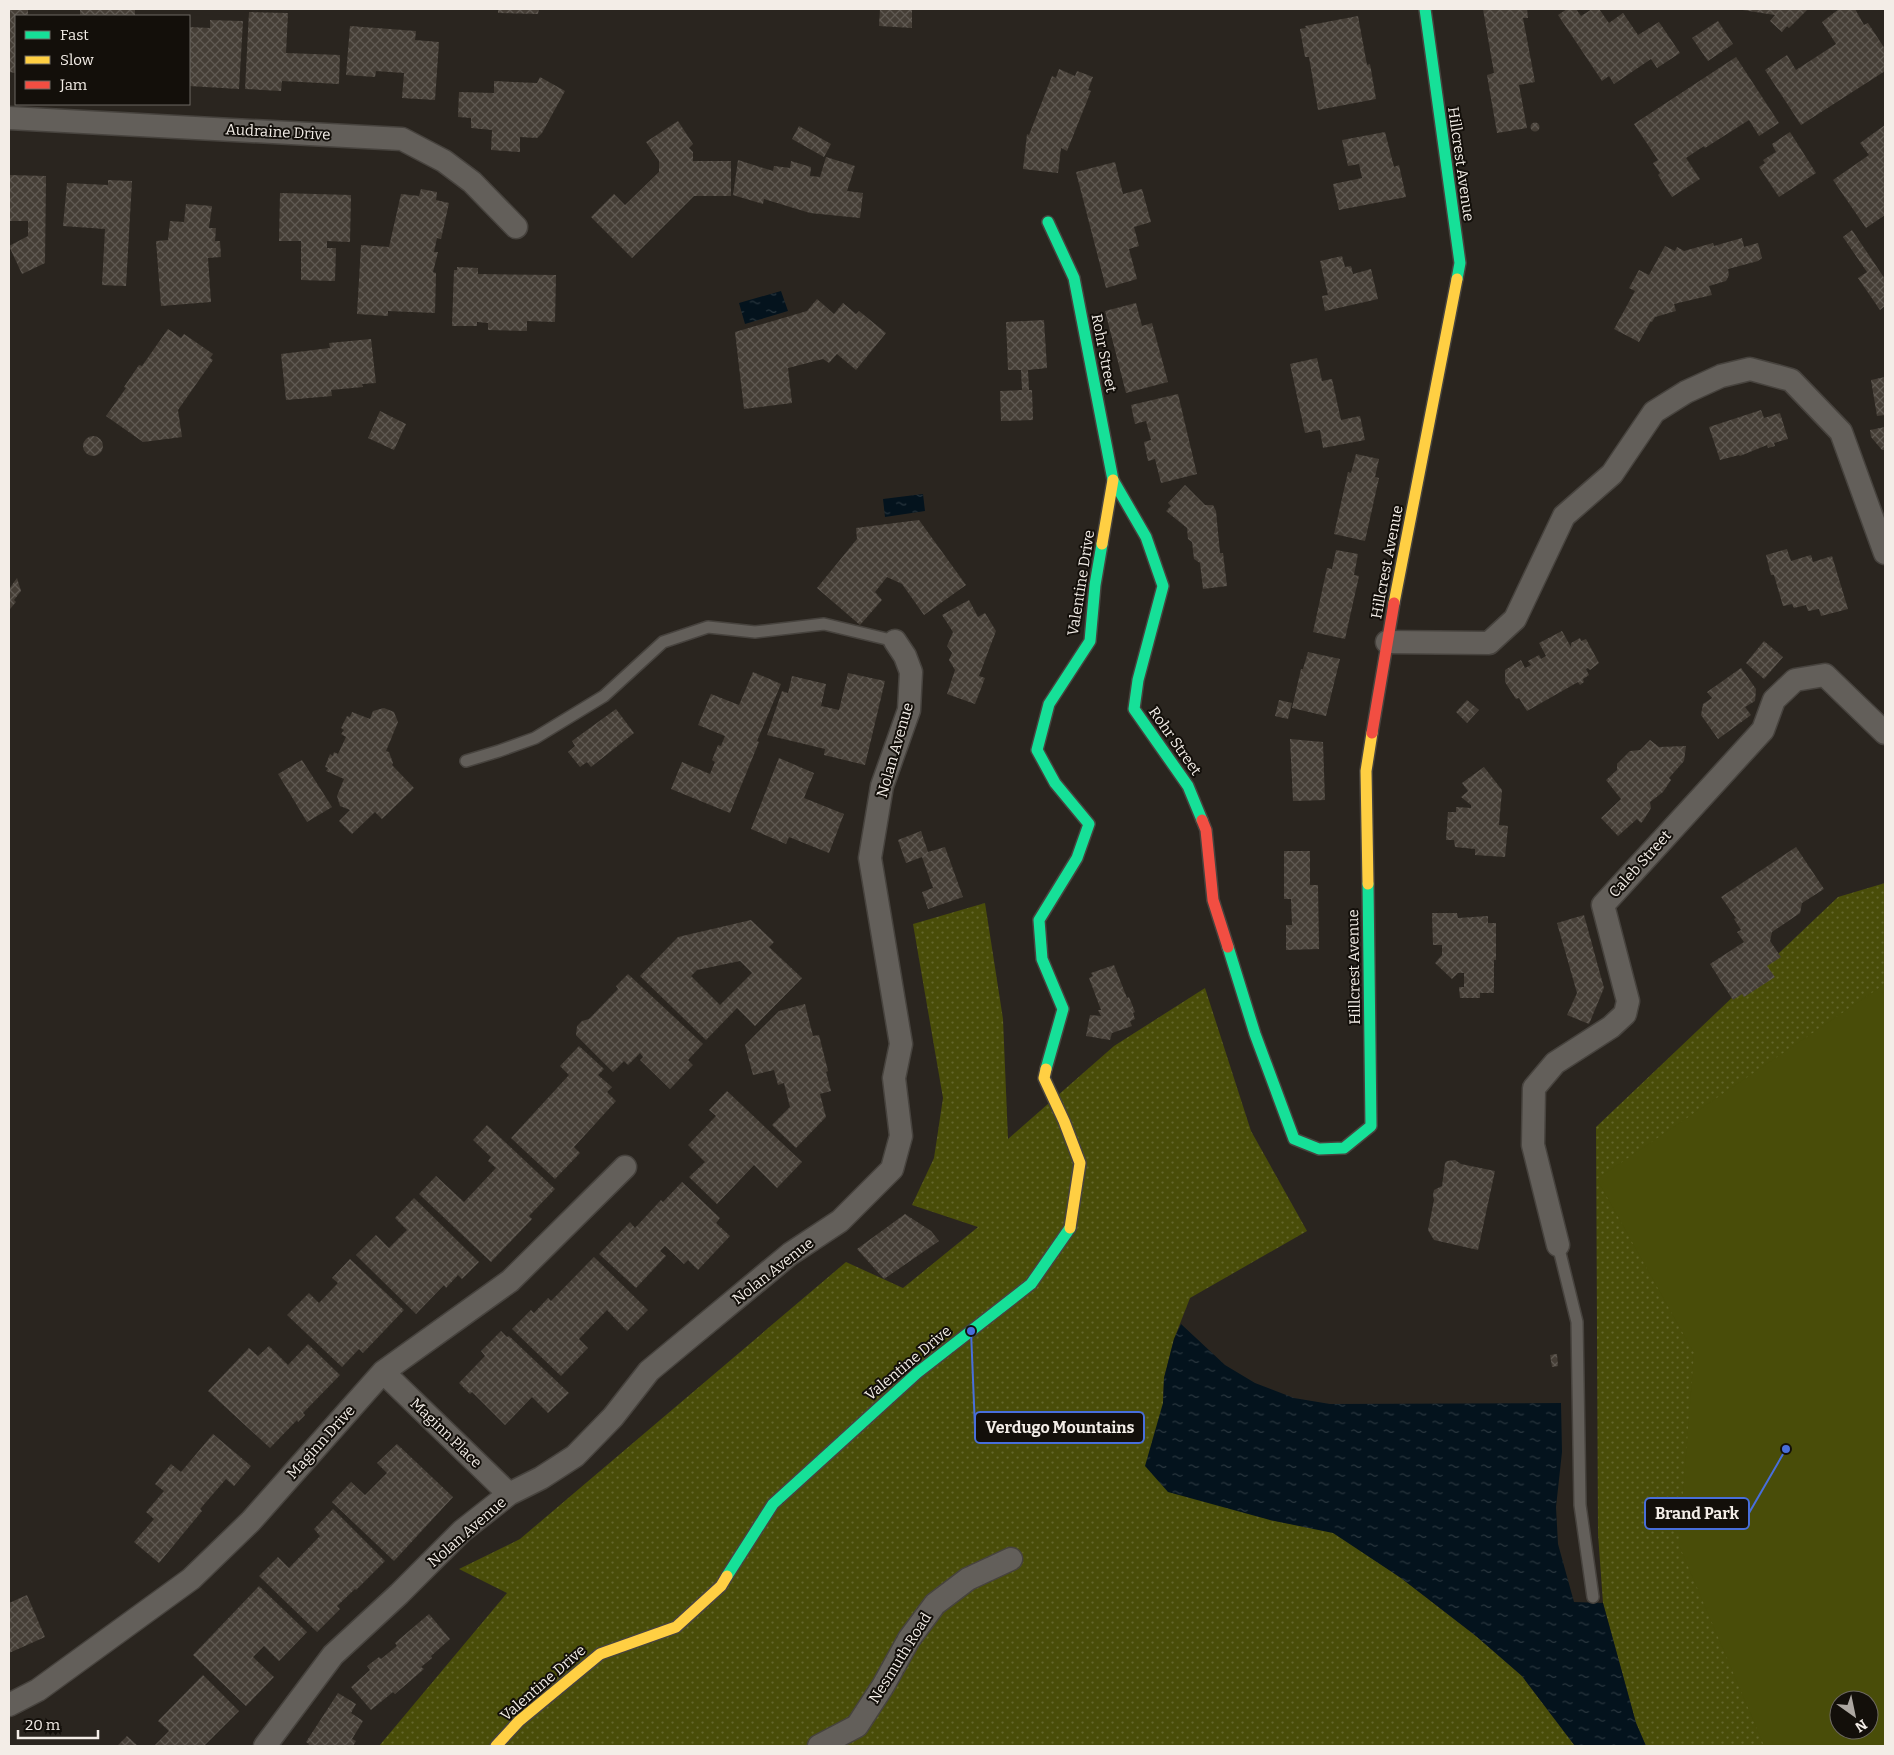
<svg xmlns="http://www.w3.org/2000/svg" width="1894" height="1755" font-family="Bitter,serif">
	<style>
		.grass { fill: url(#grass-dots); fill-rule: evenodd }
		.park { fill: #494d09; fill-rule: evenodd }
		.water { fill: url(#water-ripples) }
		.building { fill: url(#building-cross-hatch); fill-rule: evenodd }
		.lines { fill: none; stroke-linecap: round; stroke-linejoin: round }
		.lane-casing { stroke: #47433e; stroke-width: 14 }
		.street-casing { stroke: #47433e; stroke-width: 25 }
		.fast-casing { stroke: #47433e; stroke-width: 14 }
		.slow-casing { stroke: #47433e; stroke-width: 14 }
		.jam-casing { stroke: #47433e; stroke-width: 14 }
		.lane { stroke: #635f5a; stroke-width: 11 }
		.street { stroke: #635f5a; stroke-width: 22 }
		.fast { stroke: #16e098; stroke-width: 11 }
		.slow { stroke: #ffcf43; stroke-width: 11 }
		.jam { stroke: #f24e42; stroke-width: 11 }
		.labels { text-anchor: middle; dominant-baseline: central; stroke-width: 4; stroke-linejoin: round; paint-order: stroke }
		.street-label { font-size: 15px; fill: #f3ede7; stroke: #130f0a }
		.leader { fill: none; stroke: #486edb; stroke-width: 2 }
		.callout-dot { fill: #486edb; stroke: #130f0a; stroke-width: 2 }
		.callout { fill: #130f0a; stroke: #486edb; stroke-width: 2 }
		.callout-label { font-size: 16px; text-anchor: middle; font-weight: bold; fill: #f3ede7 }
	</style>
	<defs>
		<pattern id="grass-dots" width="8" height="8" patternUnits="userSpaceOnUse" patternTransform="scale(1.25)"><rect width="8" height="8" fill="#494d09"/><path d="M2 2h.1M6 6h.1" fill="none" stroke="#64672d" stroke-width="1.8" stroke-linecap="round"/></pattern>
		<pattern id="water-ripples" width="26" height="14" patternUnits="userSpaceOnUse" patternTransform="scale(1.25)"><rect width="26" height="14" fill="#04131d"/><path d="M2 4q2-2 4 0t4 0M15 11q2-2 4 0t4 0" fill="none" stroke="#29363e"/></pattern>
		<pattern id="building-cross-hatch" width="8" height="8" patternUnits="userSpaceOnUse" patternTransform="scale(1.25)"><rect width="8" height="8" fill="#453e36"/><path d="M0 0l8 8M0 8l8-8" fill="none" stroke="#605a53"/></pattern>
	</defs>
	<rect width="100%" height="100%" fill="#2a251f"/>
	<path class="grass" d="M1885,883v863h-239l-10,-23 -33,-120 -5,-69 -2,-407 242,-230zM1839,1700h30v30h-30z
		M985,903l18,116 5,120 106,-93 91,-58 46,143 56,100 -117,67 -16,41 -10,39 -1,25 107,117 63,12 68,46 75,58 46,40 53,70h-1196l128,-153 -48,-24 61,-30 326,-277 57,26 75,-61 -66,-22 22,-47 9,-60 -30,-174z"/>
	<path class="park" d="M1885,984v762h-122v-3l-84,-198 15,-192 -97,-174zM1839,1700h30v30h-30z"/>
	<path class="water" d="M781,291l7,20 -43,13 -6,-21z
		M923,494l2,17 -40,6 -2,-18z
		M1181,1324l44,41 30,18 39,15 36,6 231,-1 1,49 -6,55 2,37 16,58 29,1 33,120 10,23h-71l-53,-70 -46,-40 -75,-58 -68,-45 -63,-13 -102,-28 -23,-26 18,-63 1,-25 10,-39z"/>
	<path class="building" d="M9,9h19v7h-12v57l-7,-1z
		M80,9h55v7h-55z
		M498,9h41l-1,5 -40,-1z
		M880,9h32v19l-33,-2z
		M1483,9h44l1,9h-5l12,64 -16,3 8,43 -30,5 -10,-58 7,-2z
		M1567,9h9l5,7 11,-7h7l10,14 14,-10 15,22 21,-13 21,31 -23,15 -6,-9 -37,25 -5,-8 -7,5 -44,-66z
		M1736,9h72l-19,19 -2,-2 -5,6 -12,-11 5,-6z
		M1839,9h16l9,16 4,-2 17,26v22l-84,54 -36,-55 22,-15 9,15 40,-26 -14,-22z
		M249,12l39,1 -2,40 54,2 -1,29 -57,-3 -1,10 -36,-2z
		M1358,16l9,49 3,-1 6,35 -58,11 -9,-53h-4l-5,-28 6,-1 -1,-2z
		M210,20l33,1 -4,68 -50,-3v-59l21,1z
		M1718,21l15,23 -25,17 -16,-23z
		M350,26l66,5 -1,9 24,2 -4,58 -33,-2 2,-25 -28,-2 -1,6 -29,-2z
		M1736,57l43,66 -20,13 -10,-16 -44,28 -1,-2 -18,12 14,21 -28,18 -14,-22 2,-2 -7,-10 5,-3 -24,-36z
		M1059,69l16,7 2,-5 16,6 -5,13 3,1 -24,60 -6,-3 -3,25 -35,-4 4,-35 2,1 23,-59 4,2z
		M540,77l25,14 -23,42 -5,5 -17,-1v15l-29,-2 1,-20 -21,-2v-10l-13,-1 1,-25 35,1v-12l43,2z
		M678,121l15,23 -4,4 4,4v9h38v35h-37l-62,62 -41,-41 23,-23 11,11 34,-33v-11l-13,-19z
		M1530.5 127a4.5 4.5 0 1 1 9 0a4.5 4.5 0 1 1-9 0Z
		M1885,125v90l-19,13 -33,-48 36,-25 -9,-12z
		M799,126l32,18 -7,13 -32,-18z
		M1385,132l9,35 5,-2 7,32 -67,13 -6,-26 29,-6 -3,-14 -11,2 -6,-26z
		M1790,132l26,41 -37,24 -20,-30 6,-4 -2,-3 13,-8 -4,-8z
		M826,157l29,9 -8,25 16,2 -3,25 -50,-5 -46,-14 -1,5 -30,-9 5,-35 35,11 1,-5 16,2 1,-7 20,6 -1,9 10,1z
		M1115,162l8,32 19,-5 9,33 -17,5 5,19 -10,3 8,30 -31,9 -30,-116z
		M9,175l37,1 -1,87 -23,11 -13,-28 19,-10v-15h-19z
		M108,180l24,1 -6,105 -24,-1 3,-56 -42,-3 4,-43 41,2z
		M421,189l16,3 -1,8 13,3 -8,36 -4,-1 -3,14h4l-5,20 3,1 -1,40 -47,-2v5l-31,-2 4,-69 28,2 12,-53 18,2z
		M280,193l71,2 -1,47 -23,-1v7h9l-1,33 -34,-1v-39h-22z
		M186,204l26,2 -3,22h7l-1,13h5l1,16 -13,1 3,44 -50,4 -5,-65 12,-1 2,-19 14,1z
		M1852,230l33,49v27l-5,4 -22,-32 9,-6 -24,-35z
		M1742,238l2,9 14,-4 4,15 -4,3 -30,8 1,6 -3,6 -17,5 3,9 -38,9 2,7 -21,6 -3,5 -1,-1 -12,21 -25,-13 21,-38 -6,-3 10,-18 10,5 16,-29 10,5 2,-4 7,4 29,-8 1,3z
		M1342,256l3,11 6,-1 2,8 18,-5 7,30 -53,12 -3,-15 6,-1 -8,-34z
		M457,267l21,1v6l78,1 -1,47 -28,-1v10l-39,-1v-7l-11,-1v4h-25l2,-56h3z
		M817,299l17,15 9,-11 13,11 3,-3 27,22 -30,37 -19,-16 -8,9 -6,-4 -35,9 4,35 -48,6 -9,-77 72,-21z
		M1136,303l6,23 10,-3 16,59 -42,11 -21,-82z
		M1044,320l3,48 -19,2 1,20h3l1,30 -32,1 -1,-30 22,-1 -1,-20h-13l-2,-48z
		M168,329l13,9 3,-4 29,20 -3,4 3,2 -35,50 4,27 -39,5 -37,-26 20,-28 -2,-1 15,-22 3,1z
		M371,339l5,44 -14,1 1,3 -32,3 1,6 -46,4 -5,-46 49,-6 -1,-5z
		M1317,358l5,23 10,-2 9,41 19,-4 5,24 -42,8 -3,-18 -15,3 -15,-69z
		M1885,377v38l-8,1 -6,-36z
		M1178,394l19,80 -36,9 -6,-24 -7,2 -4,-19 7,-2 -5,-19 -11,3 -4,-19z
		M1761,410l3,8 16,-5 8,26 -14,4 1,3 -7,2 -1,-3 -27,11 -1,-1 -19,5 -11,-33z
		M380,411l26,13 -12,26 -26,-12z
		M1885,427v23h-3l-11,-13 -1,-7z
		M83 446a10 10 0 1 1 20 0a10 10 0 1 1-20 0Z
		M1356,454l23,5 -4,18 4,1 -14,63 -31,-7 14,-62 3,1z
		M1185,485l20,20h8l3,6 4,42h3l4,33 -24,3 -3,-26 -6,-4 -2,-17 -4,-3 -1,-11 -21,-17 5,-5 -3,-3z
		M919,520l47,65 -42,30 -22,-31 -15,-7 -12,15 7,8 -22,25 -43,-37 40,-49 -1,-11z
		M1787,549l4,12 20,-6 2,7 19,-6 16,53 -27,7 -2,-7 -11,2 -2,-6 -12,3 -2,-4 -9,2 -9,-31h-3l-5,-20z
		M1336,550l22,4 -4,21 5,1 -14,63 -32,-7 14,-64 5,1z
		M17,578l4,13 -7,9 2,2 -7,8v-21z
		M969,600l9,17 7,-4 11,18 -17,45 6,2 -10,26 -28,-10 8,-24 -6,-10 3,-7 -5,-7 6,-14 -11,-17z
		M1562,631l9,16v-4l9,-5 1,3 5,-2 13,24 -9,7 -2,-2 -2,1 3,6 -6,4 1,3 -4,3 -2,-3 -51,29 -8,-13 -3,1 -11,-17v-12l16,-10 4,8 6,-3 -3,-4 11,-6 2,4 5,-3 -7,-13z
		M1764,641l19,16 -19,22 -18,-16z
		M1308,652l32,7 -14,57 -34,-8 9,-39h2z
		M1741,668l15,21 -1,12 -10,6 6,8 -33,24 -17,-24 2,-11 9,-6 -5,-6z
		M753,672l28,12 -24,57 2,1 -29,71 -59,-24 11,-27 28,12 5,-12 -3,-2 6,-15 3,1 4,-10 -27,-11 13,-31 28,11z
		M848,673l37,8 -20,84 -41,-10 1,-6 -58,-14 15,-44 6,2 4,-17 34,8 -5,22 18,4z
		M1279,700l13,3 -4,16 -13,-3z
		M1467,700l12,10 -12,13 -11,-11z
		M384,708l10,4 4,10 -12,29 3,1 4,11 -1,2 22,23 -32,31 -7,-7 -23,22 -13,-13 11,-11 -10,-4 -3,-10 7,-17 -18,-8 2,-3 -3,-1 5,-13 3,2 1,-4 4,2 8,-17 -5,-3 3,-4 -3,-2 6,-12 3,1 2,-5 18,7 3,-8z
		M616,709l18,24 -43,34 -4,-5 -7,5 -12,-15 7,-6 -3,-5z
		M1290,739l33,3 2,58 -32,1z
		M1650,740l9,7 27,-1 -2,15 -15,17 2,2 -8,12 -13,10 1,6 -8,13 -2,2 -4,-4 -19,17 -17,-18 20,-19 -15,-19 11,-10v-6l13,-13 10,-1z
		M779,758l35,15 -10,25 40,16 -15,39 -40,-16 -3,7 -35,-15z
		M302,760l30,47 -25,15 -29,-48z
		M1484,767l18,23 -3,35 9,1 -3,31 -30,-2v-6l-20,-2 -1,-7h-8l2,-28h8v-5l15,1v-3l-10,-8 7,-6 -6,-8z
		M921,831l7,21 17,-5 18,50 -35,12 -6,-17 11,-4 -11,-31 -16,6 -8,-23z
		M1796,847l28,42 -22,14 -2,10 -28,19 -2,9 11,16 -14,9 8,11 -31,20 -2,-3 -9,6 -23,-36 34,-22 -7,-10 4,-2 -7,-11 2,-1 -15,-21z
		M1284,851h26v34h8l1,64 -33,1v-25h6l-1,-26h-7z
		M1432,913h25l1,5 30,-2v7h8v37h-2v33h-14v5h-20l-1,-11h5v-14h-6l-6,6 -17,-16 7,-8v-10h-9z
		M1584,915l20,73 -15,36 -22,-9 10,-22 -20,-70z
		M751,920l23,22 -5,5 33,31 -47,48 -18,-18 -31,32 -66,-64 38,-39zM740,961l12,12 -32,32 -29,-29 6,-6z
		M1114,965l13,33 2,-1 6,15 -2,1 2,6 -5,2 2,5 -20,7 -2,7 -24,-4 4,-21 11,1 -3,-6h3l-12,-32 4,-2 -2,-3z
		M628,974l75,70 -15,16 5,5 -23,24 -30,-29 3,-3 -3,-4 -12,12 -4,-4 -11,11 -37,-37 1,-9 5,-5 7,-2 29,-30 -2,-3z
		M805,1004l8,32 6,-1 9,36 -2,1 5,19 -11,3 6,23 -30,31 -24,-23 18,-18 -6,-24 -6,2 -4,-15 -21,5 -8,-30 34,-34z
		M579,1046l25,23 -6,6 14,12 -5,5 9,9 -42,46 6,6 -25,26 -44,-41 58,-63 -9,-9z
		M727,1091l75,71 -25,26 -23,-23 -37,39 -28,-27 16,-15 -17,-17 28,-29 -7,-6z
		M487,1125l68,64 -26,27 3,3 -41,43 -72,-68 17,-18 28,26 32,-34 -8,-7 3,-4 -18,-17z
		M1455,1160l6,4 34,7 -17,79 -44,-10 -6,-10 6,-30 -1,-5 1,-5 8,-4 3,-23 2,-2z
		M682,1182l38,36 -4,5 14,13 -32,34 -10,-10 -4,4 -19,-18 -5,5 6,5 -30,32 -37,-34 31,-32 5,6 26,-28 2,2z
		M414,1198l65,64 -17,17 -4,-4 -12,13 -2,-3 -28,29 -60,-59 20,-20 13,13 18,-18 -12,-12z
		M905,1214l26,17 8,10 -55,38 -27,-30z
		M594,1257l54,53 -21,21 -20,-21 -28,29 9,9 -27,28 -49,-47 19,-19 3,3 14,-15 3,3z
		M350,1259l54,51 -41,43 -4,-4 -17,18 -55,-52 22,-22 10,10 19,-20 -6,-5z
		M501,1331l6,6 2,-1 60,57 -21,20 -16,-16 -27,28 -33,-33 -2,2 -11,-11 26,-27 -4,-5z
		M308,1344l32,31 -37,38 2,2 -7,7 -1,-2 -27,28 -62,-57 41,-43 9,8 11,-10 19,19z
		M1557,1354l1,12 -6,1 -2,-12z
		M213,1434l38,32 -17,20 -8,-7 -26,30 2,2 -43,52 -25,-21 20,-23 -8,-7 18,-21 -9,-7 16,-20 10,8z
		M397,1444l56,53 -59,64 -62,-59 19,-20 14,13 22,-22 -10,-10z
		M333,1509l52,52 -29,29 -1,-1 -18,17 3,3 -23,23 -58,-56 19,-19 11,11 31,-32 -6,-7z
		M259,1586l48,46 -28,29 -15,-15 -11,11 21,20 -28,29 -53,-51z
		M27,1595l18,42 -36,16v-50z
		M429,1614l21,25 -19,17 1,2 -11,9 3,2 -29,25 -2,-2 -22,18 -20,-23 19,-17 -3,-4 12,-9 2,2 16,-13 -2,-3z
		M203,1675l36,36 -35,35h-50l15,-15 -11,-10z
		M338,1693l18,11 -5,9 12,8 -11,18 4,2 -3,5h-45l1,-2 -3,-2z
		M127,1736l11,10h-21z"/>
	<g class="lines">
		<defs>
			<path id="lane" d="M466,761l33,-10 36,-13 69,-42 59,-54 45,-15 47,5 69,-8 71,17
				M1558,1245l19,77 3,183 13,92"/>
			<path id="street" d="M9,118l393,21 42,22 28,21 44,45
				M1387,642l102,1 26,-24 49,-103 48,-42 42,-62 32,-20 35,-16 29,-7 41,11 50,52 44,121
				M1558,1245l-25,-100 1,-57 21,-25 56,-36 14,-13 3,-13 -25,-96 160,-175 11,-30 21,-20 30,-5 60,58
				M383,1372l126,122
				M9,1705l29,-15 153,-111 60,-58 132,-149 127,-91 115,-114
				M265,1746l68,-91 66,-61 63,-63 47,-37 32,-16 34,-22 38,-39 36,-46 141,-117 50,-33 52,-52 9,-33 -7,-58 7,-34 -31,-186 12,-72 27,-76 2,-38 -6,-16 -10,-15
				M819,1746l38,-20 26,-40 26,-47 26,-35 33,-25 43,-20"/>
			<path id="fast" d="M1425,9l35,254 -3,16
				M1048,222l26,56 39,202 33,57 17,49 -25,94 -4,29 54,77 14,34
				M1228,947l27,87 39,105 25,10 25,-1 27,-22 -3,-242
				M1046,1069l17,-60 -21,-50 -3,-39 38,-62 12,-34 -34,-41 -18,-33 12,-46 41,-63 5,-56 7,-41
				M727,1576l46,-72 144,-131 114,-89 39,-56"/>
			<path id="slow" d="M1102,544l11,-64
				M1394,603l63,-324
				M1368,884l-2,-113 6,-38
				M1046,1069l-2,9 20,43 16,42 -10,65
				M496,1746l23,-25 81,-67 76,-27 45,-41 6,-10"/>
			<path id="jam" d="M1372,733l22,-130
				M1202,820l4,10 7,70 15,47"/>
		</defs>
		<use href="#lane" class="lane-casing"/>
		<use href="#street" class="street-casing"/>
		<use href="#fast" class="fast-casing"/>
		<use href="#slow" class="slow-casing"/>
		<use href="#jam" class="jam-casing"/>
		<use href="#lane" class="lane"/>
		<use href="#street" class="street"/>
		<use href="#fast" class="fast"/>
		<use href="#slow" class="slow"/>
		<use href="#jam" class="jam"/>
	</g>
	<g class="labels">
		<g class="street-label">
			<text transform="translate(278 132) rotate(3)">Audraine Drive</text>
			<text transform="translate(1461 164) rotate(82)">Hillcrest Avenue</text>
			<text transform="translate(1104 353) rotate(79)">Rohr Street</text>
			<text transform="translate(1387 562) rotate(-79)">Hillcrest Avenue</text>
			<text transform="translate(1081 583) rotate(-81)">Valentine Drive</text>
			<text transform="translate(1175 741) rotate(55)">Rohr Street</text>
			<text transform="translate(895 750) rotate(-74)">Nolan Avenue</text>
			<text transform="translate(1640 864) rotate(-48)">Caleb Street</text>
			<text transform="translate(1354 967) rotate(-91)">Hillcrest Avenue</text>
			<text transform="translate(773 1271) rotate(-38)">Nolan Avenue</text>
			<text transform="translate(908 1363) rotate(-40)">Valentine Drive</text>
			<text transform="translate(446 1433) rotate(44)">Maginn Place</text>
			<text transform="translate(321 1442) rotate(-48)">Maginn Drive</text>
			<text transform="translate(467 1532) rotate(-41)">Nolan Avenue</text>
			<text transform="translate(900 1658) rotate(-58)">Nesmuth Road</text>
			<text transform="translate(543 1683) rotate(-41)">Valentine Drive</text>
		</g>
	</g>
	<path class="leader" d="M971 1331L975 1428M1786 1449L1749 1513"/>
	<g class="callout-dot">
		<circle cx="971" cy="1331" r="5"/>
		<circle cx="1786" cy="1449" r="5"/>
	</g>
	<g class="callout">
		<rect x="975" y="1412" width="169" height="31" rx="5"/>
		<rect x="1645" y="1498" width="104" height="31" rx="5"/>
	</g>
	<g class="callout-label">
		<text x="1060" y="1433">Verdugo Mountains</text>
		<text x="1697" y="1519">Brand Park</text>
	</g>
	<rect width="1894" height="1755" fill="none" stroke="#f3ede7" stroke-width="20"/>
	<rect x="15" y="15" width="175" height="90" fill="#130f0a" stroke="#6d6862"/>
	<rect x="25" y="31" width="25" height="8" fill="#16e098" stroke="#6d6862"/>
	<text x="60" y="40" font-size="15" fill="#f3ede7">Fast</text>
	<rect x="25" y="56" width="25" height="8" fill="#ffcf43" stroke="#6d6862"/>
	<text x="60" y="65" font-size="15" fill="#f3ede7">Slow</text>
	<rect x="25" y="81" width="25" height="8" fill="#f24e42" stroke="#6d6862"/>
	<text x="60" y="90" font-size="15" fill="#f3ede7">Jam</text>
	<g transform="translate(1854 1715) rotate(147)"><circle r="24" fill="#130f0a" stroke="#6d6862"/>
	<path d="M0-4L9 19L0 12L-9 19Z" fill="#ada7a1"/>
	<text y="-8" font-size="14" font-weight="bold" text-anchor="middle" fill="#f3ede7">N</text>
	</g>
	<path d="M18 1730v8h80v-8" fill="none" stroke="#f3ede7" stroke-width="2.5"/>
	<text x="25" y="1730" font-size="15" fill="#f3ede7" stroke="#130f0a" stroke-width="4" paint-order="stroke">20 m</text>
</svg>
